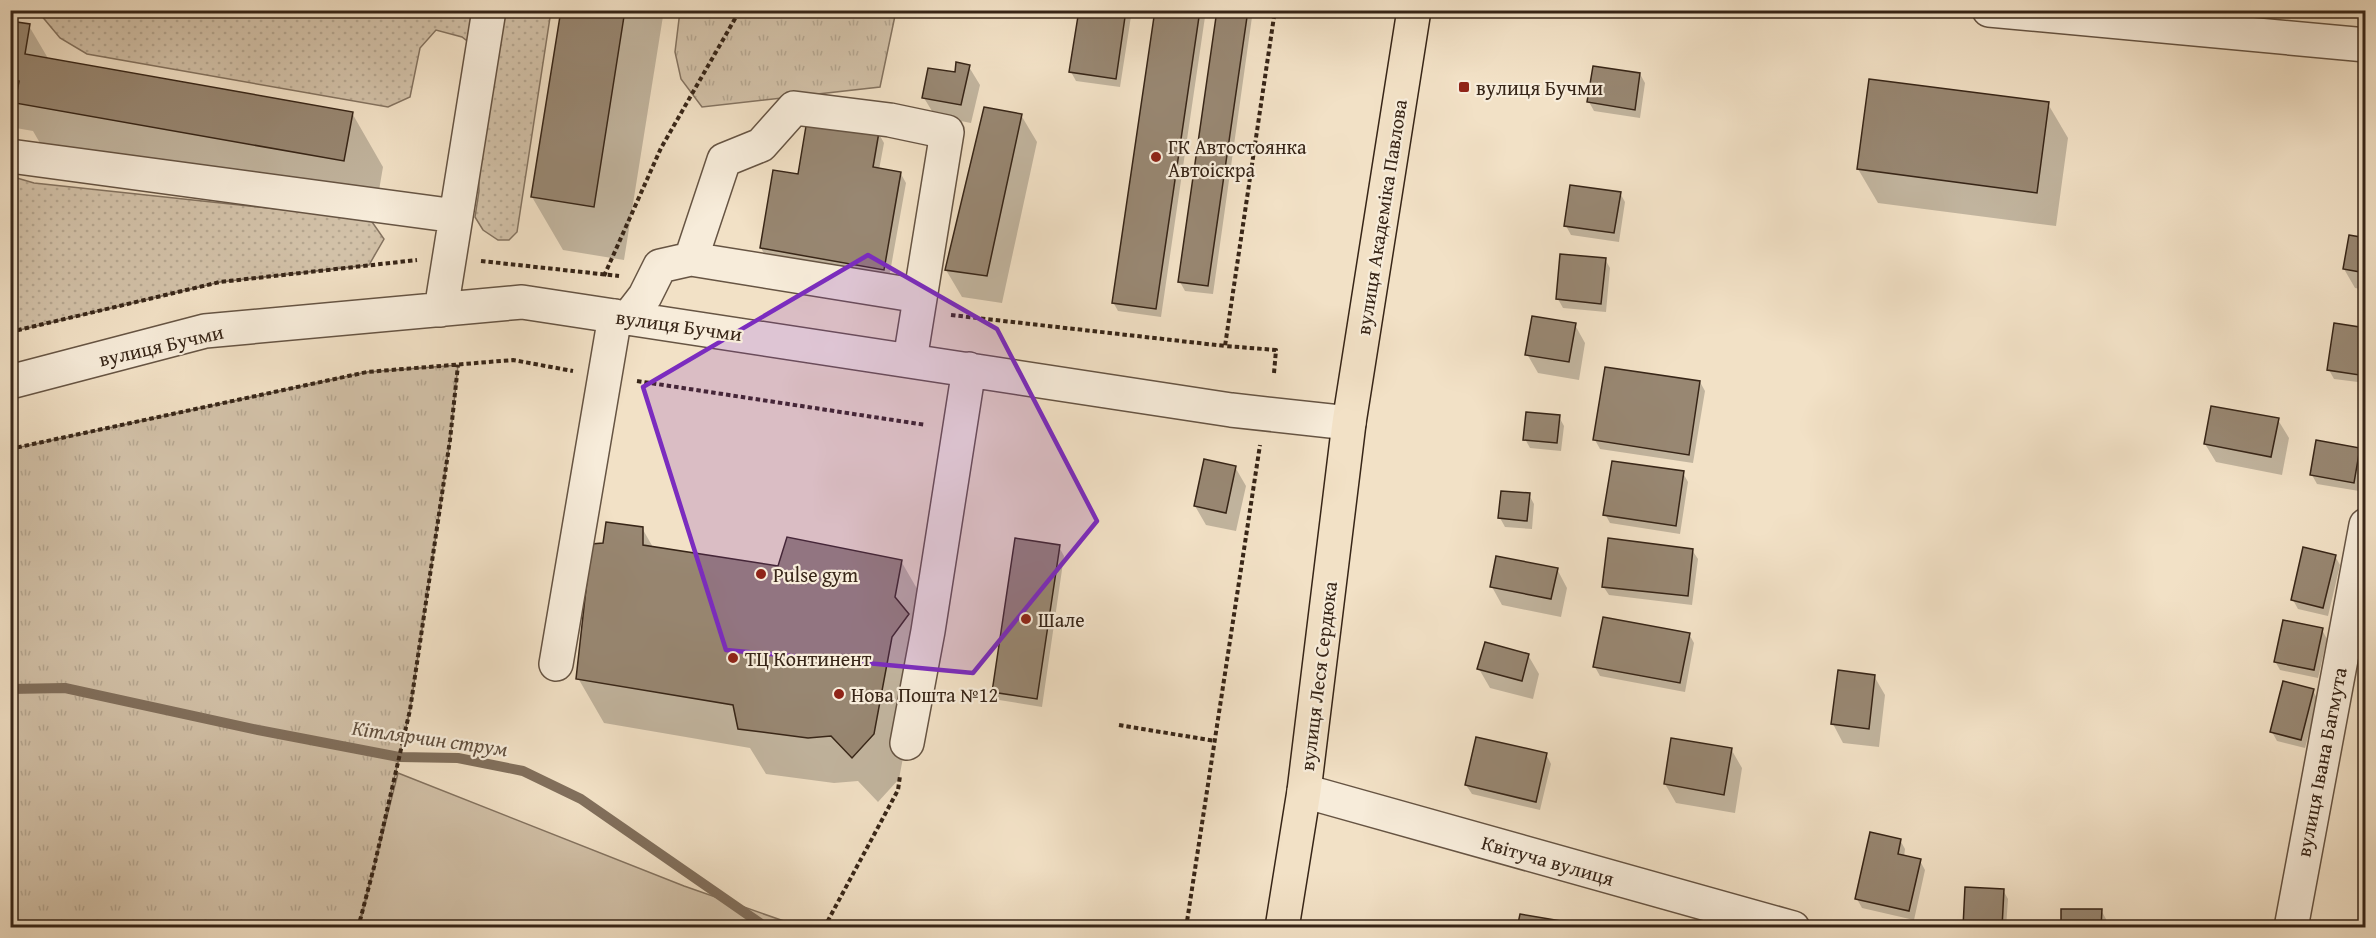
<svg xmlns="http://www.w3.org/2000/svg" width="2376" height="938" font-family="'Gentium Book Plus',serif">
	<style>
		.grass { fill: url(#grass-tufts); stroke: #847360; stroke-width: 1.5 }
		.park { fill: #d2c1a8; stroke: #847360; stroke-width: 1.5 }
		.garden { fill: url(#garden-dots); stroke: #847360; stroke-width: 1.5 }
		.shadow { fill: #0003 }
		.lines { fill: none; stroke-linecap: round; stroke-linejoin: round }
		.stream { stroke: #816f5c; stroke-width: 10 }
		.building { fill: #988772; stroke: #372517; stroke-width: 1.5 }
		.minor-casing { stroke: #665443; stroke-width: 36 }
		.major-casing { stroke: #372517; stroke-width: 36 }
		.path { stroke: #372517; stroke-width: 4; stroke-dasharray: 4.5 3; stroke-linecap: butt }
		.minor { stroke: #f7ecda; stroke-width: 33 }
		.major { stroke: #f2e1c6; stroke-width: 33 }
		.marked { fill: #7b2cbf; fill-opacity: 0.2; stroke: #7b2cbf; stroke-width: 4.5; stroke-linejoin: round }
		.poi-dot { fill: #8f2418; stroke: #f7ecda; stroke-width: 2 }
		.labels { text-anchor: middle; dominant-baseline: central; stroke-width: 4.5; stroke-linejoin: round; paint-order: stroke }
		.poi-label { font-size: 20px; fill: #372517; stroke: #f7ecda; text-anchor: start }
		.street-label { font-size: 20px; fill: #372517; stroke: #f7ecda }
		.water-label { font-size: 21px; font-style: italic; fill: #62503f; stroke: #f7ecda }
	</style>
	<defs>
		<pattern id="grass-tufts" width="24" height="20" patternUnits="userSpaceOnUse" patternTransform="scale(1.5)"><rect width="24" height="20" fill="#d2c1a8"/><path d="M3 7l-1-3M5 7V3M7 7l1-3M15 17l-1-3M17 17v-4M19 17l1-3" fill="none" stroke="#b5a690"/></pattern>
		<pattern id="garden-dots" width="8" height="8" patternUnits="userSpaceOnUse" patternTransform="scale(1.5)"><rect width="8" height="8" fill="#d2c1a8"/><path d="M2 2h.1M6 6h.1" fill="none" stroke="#b5a690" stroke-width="1.8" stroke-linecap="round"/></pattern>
	</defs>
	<rect width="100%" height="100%" fill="#f2e1c6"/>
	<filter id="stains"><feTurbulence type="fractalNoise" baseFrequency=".00333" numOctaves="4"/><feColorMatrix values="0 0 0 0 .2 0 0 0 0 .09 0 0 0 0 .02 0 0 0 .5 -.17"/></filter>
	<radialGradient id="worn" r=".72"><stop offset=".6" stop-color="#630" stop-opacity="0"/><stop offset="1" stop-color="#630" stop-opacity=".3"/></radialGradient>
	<path class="grass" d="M680,11h216l-16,76 -178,20 -21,-28 -6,-27z
		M458,365l-8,75 -40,270 -36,157 -16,60h-347v-478l356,-77z"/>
	<path class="park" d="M398,773l286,113 117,41h-442z"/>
	<path class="garden" d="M22,11h529l-34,221 -8,8h-11l-15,-10 -8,-13 4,-26 -1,-32 11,-101 -27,-21 -26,-7 -16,18 -10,49 -22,10 -301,-53 -27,-16 -20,-24z
		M10,176l24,7 336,36 14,20 -15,26 -149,17 -209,50z"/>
	<path class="shadow" d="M562,10h102l-40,250 -61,-10 -31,-53z
		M1022,10h34v6z
		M1080,10h52l-12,77 -44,-6 -5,-9z
		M1156,10h50l-45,307 -43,-6 -5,-9z
		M1219,10h34l-40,284 -28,-3 -5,-9z
		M10,22l19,4 20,34 303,53 31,54 -8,47 -327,-57 -15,-26 -23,-4z
		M969,67l11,18 -9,38 -36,-7 -11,-18z
		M1640,74l5,9 -5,35 -46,-7 -5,-9z
		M2048,104l20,34 -12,88 -178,-23 -20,-34z
		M1021,115l16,27 -35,161 -40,-6 -16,-27z
		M879,134l5,9 -5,27 22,4 5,9 -17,95 -123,-21 -5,-9 38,-72z
		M1620,193l5,9 -6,40 -48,-7 -5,-9z
		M2366,240v50l-11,-2 -11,-19z
		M1605,259l5,9 -4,44 -43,-4 -5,-9z
		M1575,325l10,18 -6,37 -41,-7 -11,-19z
		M2366,329v54l-32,-4 -5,-9z
		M1700,382l5,9 -12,72 -93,-14 -5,-9z
		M1559,417l5,9 -3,25 -31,-3 -5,-9z
		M2278,420l11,18 -7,37 -66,-13 -11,-18z
		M2359,449l5,9 -5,33 -42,-7 -5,-9z
		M1235,467l11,19 -10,45 -30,-6 -11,-19z
		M1683,473l5,9 -8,52 -70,-11 -5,-9z
		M1529,495l5,9 -2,25 -27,-2 -5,-9z
		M642,528l12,21 125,19 122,-7 26,45 -10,77 -18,96 -21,23 -20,-21 -24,2 -68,-9 -16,-26 -146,-25 -26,-45 27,-134z
		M1059,547l5,9 -22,151 -43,-7 -5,-9z
		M1692,550l6,9 -6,46 -83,-10 -6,-9z
		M2335,556l5,9 -12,51 -30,-7 -5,-9z
		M1557,569l10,19 -6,29 -59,-12 -10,-18z
		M2322,630l5,9 -9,39 -38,-8 -5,-9z
		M1689,634l5,9 -9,49 -85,-16 -5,-9z
		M1528,655l11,19 -6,25 -43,-11 -11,-19z
		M1874,676l11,19 -6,52 -36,-4 -10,-19z
		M2313,691l5,9 -13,48 -28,-7 -5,-9z
		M1731,749l11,19 -7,45 -59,-10 -11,-19z
		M1546,754l5,10 -11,46 -68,-16 -6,-9z
		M1900,840l5,9 -1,8 16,4 5,9 -11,50 -52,-12 -5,-9z
		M2003,890l5,9 -2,29h-41z
		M2101,910l5,9v9h-44z"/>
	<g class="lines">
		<path class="stream" d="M10,689l55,-1 193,42 141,27 59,1 65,13 58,28 186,129"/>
	</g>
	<path class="building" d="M625,10l-31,197 -63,-10 30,-187z
		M1079,10h47l-10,69 -47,-7z
		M1155,10h45l-44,299 -44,-6z
		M1217,10h31l-40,276 -30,-4z
		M10,21l20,3 -5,30 328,58 -9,49 -329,-58 4,-22 -9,-2z
		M956,62l14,3 -9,40 -39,-7 6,-30 27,4z
		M1593,66l47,7 -5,37 -48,-8z
		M1869,79l180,23 -12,91 -180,-24z
		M984,107l38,7 -35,162 -42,-6z
		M807,120l72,12 -6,35 28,5 -17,98 -124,-22 13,-78 25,4z
		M1570,185l51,7 -7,41 -50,-7z
		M2349,235l17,3v35l-23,-4z
		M1560,254l46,4 -5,46 -45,-5z
		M1532,316l44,7 -7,39 -44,-7z
		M2334,323l32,5v48l-39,-6z
		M1605,367l95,14 -11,74 -96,-15z
		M2211,406l68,12 -8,39 -67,-13z
		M1526,412l34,3 -3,28 -34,-3z
		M2316,440l44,8 -6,35 -44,-8z
		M1204,459l32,7 -10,47 -32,-7z
		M1612,461l72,10 -8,55 -73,-11z
		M1501,491l29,2 -3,28 -29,-3z
		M606,522l37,5v18l135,21 9,-29 115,23 -7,37 14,17 -17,23 -18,97 -22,24 -21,-22 -23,2 -70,-9 -5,-24 -157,-26 15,-135 12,-1z
		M1015,538l45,7 -23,154 -45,-7z
		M1608,538l85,11 -5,47 -86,-9z
		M2303,547l33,8 -13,53 -32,-8z
		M1496,556l62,12 -7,31 -61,-12z
		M1603,617l87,16 -10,50 -87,-16z
		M2283,620l40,8 -9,42 -40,-8z
		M1485,642l44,12 -7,27 -45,-12z
		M1838,670l37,5 -6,54 -38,-5z
		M2283,681l31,8 -13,51 -31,-8z
		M1476,737l71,16 -11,49 -71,-17z
		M1671,738l61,10 -8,47 -60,-11z
		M1870,832l31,7 -3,15 23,5 -12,52 -54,-12z
		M1965,887l39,2 -2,39 -39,-1z
		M2061,909h41l-1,19h-40z
		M1520,914l83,14h-86z"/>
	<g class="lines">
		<defs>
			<path id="minor" d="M1989,10l377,35
				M10,156l446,60
				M691,259l229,37
				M441,310l48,-300
				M628,318l17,-22 15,-30 31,-7 33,-99 37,-15 33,-37 96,12 57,12 -37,228
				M10,382l195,-51 317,-29 709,108 118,13
				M556,664l59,-348
				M907,743l21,-112 41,-262
				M1304,791l489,137
				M2291,928l75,-403"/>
			<path id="major" d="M1282,928l22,-137 45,-368 65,-413"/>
		</defs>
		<use href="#minor" class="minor-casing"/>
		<use href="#major" class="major-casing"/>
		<path class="path" d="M481,261l138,15
			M604,276l57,-128 79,-138
			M951,315l274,31
			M10,332l210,-50 197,-22
			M1274,373l2,-23 -51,-4 50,-336
			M637,381l289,44
			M10,449l357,-77 146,-12 60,11
			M1119,725l96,16
			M358,928l16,-61 36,-157 40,-270 8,-75
			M824,928l74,-138 2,-14
			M1186,928l74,-483"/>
		<use href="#minor" class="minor"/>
		<use href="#major" class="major"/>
	</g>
	<path class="marked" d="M868,255l129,74 100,192 -124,152 -247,-23 -83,-263z"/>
	<g class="poi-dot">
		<rect x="1458" y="81" width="12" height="12" rx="3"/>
		<circle cx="1156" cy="157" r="6"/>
		<circle cx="761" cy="574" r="6"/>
		<circle cx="1026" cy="619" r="6"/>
		<circle cx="733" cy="658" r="6"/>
		<circle cx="839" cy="694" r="6"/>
	</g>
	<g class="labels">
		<g class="poi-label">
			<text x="1476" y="87">вулиця Бучми</text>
			<text x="1168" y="146">ГК Автостоянка<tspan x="1168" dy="23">Автоіскра</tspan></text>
			<text x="773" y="574">Pulse gym</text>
			<text x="1038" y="619">Шале</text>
			<text x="745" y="658">ТЦ Континент</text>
			<text x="851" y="694">Нова Пошта №12</text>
		</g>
		<g class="street-label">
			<text transform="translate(1381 217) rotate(-81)">вулиця Академіка Павлова</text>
			<text transform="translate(679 325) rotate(8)">вулиця Бучми</text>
			<text transform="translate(161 345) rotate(-13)">вулиця Бучми</text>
			<text transform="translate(1318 676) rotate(-83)">вулиця Леся Сердюка</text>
			<text transform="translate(2321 762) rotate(-79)">вулиця Івана Багмута</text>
			<text transform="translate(1548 860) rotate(16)">Квітуча вулиця</text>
		</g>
		<g class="water-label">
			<text transform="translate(430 738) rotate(8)">Кітлярчин струм</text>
		</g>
	</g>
	<rect width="2376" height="938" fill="none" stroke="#f2e1c6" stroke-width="36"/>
	<rect x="12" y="12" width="2352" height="914" fill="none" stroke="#372517" stroke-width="3"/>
	<rect x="18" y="18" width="2340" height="902" fill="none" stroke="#372517" stroke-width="1.5"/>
	<rect width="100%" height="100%" filter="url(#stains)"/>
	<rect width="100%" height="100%" fill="url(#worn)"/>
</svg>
